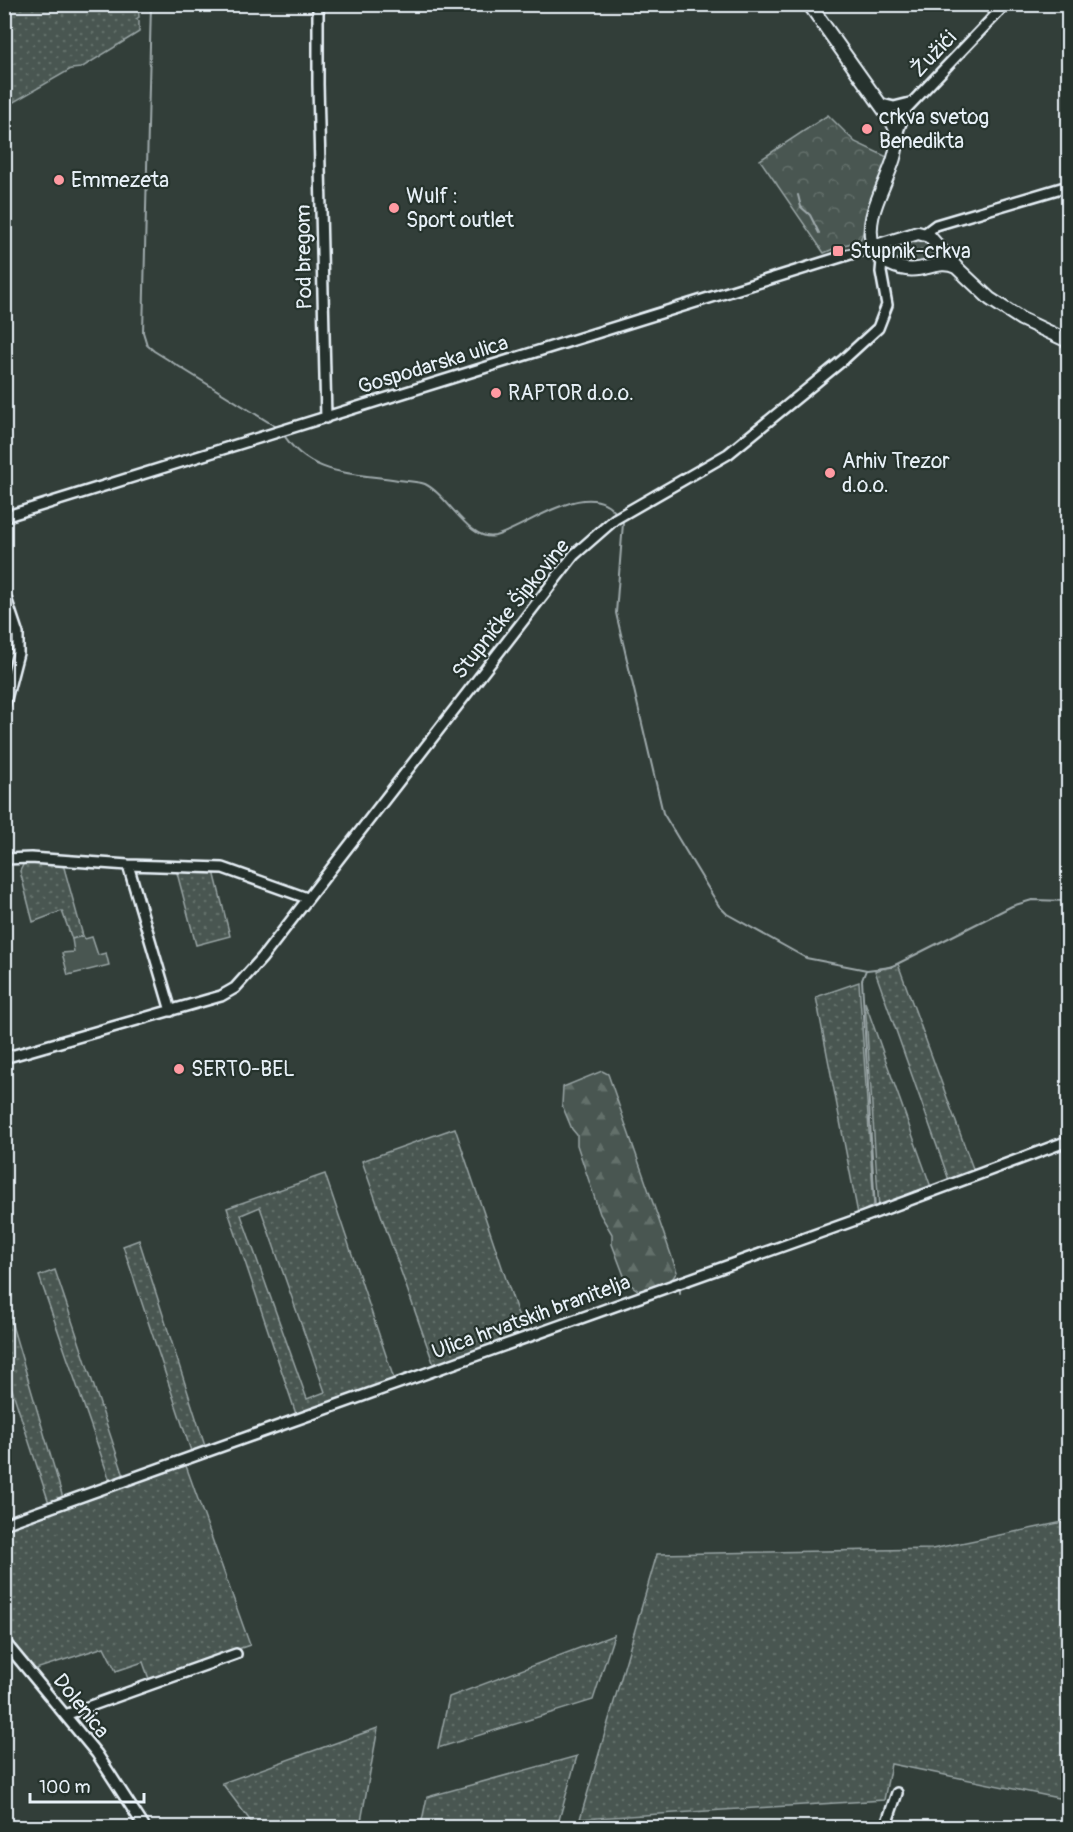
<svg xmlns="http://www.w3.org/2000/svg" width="1073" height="1832" font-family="Pangolin,sans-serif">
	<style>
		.grass { fill: url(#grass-dots); stroke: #98a4a4; stroke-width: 1.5; fill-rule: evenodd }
		.forest { fill: url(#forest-firs); stroke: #98a4a4; stroke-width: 1.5 }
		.park { fill: url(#park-crowns); stroke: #98a4a4; stroke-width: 1.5 }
		.garden { fill: #495651; stroke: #98a4a4; stroke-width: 1.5 }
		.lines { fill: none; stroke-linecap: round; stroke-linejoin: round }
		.stream { stroke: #9ea9ab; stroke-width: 2 }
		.street-casing { stroke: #e8f1f8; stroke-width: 14 }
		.secondary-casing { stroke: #e8f1f8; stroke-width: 16 }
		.street { stroke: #26332d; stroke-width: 9 }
		.secondary { stroke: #26332d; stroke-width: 12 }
		.poi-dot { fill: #ff9aa2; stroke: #26332d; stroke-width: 2 }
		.labels { text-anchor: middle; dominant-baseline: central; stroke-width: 4.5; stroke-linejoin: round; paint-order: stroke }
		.street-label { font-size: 21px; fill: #e8f1f8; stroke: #26332d }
		.poi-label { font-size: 21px; fill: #e8f1f8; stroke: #26332d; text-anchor: start }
	</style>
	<defs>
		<pattern id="grass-dots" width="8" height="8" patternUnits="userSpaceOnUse" patternTransform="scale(1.5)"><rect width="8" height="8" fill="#495651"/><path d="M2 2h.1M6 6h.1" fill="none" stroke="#636f6b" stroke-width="1.8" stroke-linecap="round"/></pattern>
		<pattern id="forest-firs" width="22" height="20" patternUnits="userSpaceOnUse" patternTransform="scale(1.5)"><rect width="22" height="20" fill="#495651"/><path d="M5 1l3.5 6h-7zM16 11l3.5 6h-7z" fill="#636f6b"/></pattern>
		<pattern id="park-crowns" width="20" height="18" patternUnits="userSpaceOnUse" patternTransform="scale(1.5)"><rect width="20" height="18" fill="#495651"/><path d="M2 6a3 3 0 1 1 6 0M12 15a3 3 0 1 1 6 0" fill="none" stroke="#636f6b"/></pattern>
	</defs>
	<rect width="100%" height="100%" fill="#323e39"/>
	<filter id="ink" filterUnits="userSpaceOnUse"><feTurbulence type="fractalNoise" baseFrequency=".0167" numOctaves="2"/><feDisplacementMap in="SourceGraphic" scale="12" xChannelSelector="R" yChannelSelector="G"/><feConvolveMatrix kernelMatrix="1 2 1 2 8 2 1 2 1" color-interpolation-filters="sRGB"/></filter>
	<g filter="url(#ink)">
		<path class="grass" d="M5,4l133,1 1,12 -3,2 3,2v11l-58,36 -10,1 -66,38z
			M910,239h17l15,17 -2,4 -30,7 -25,-12v-6z
			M25,861l38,3 20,72 -11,3 -10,-28 -29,11 -13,-51z
			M176,869l38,2 16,65 -34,9z
			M898,964l77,210 -25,9 -75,-212z
			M859,982l15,223 -16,9 -42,-217z
			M865,1002l67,188 -53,19z
			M455,1128l70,207 -90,33 -73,-207z
			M325,1174l70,208 -98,35 -70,-209zM260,1207l65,185 -18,7 -66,-184z
			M139,1240l66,206 -14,5 -68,-205z
			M55,1270l69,206 -14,5 -71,-205z
			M5,1301l58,197 -14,5 -44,-135z
			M185,1463l65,182 -101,34 -6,-17 -27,9 -12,-24 -71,23 -28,-35 -1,-107z
			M1068,1521v279l-177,-36 -7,36 -304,19 77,-265 275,-5z
			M614,1635l-21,65 -155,48 11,-51z
			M378,1728l-18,99h-105l-33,-44z
			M577,1756l-20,71h-145l9,-2 6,-28z"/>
		<path class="forest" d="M602,1071l6,3 69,198 -7,10 -30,10 -14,-11 -14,-37v-10l-12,-20 -23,-69v-10l-5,-6 -10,-24 1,-18z"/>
		<path class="park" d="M828,115l27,27 34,16 -29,83 -20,5 -16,7 -64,-93z"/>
		<path class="garden" d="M83,936l2,3 7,-2 6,18 8,-2 3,12 -41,10 -6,-22 12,-1 -2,-13z"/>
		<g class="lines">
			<path class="stream" d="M151,4l-8,328 4,13 7,6 124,77
				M798,195l3,12 9,8 9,18
				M282,432c26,44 70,41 116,48 8,1 19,1 27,4 23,11 44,58 70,52 33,-9 97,-62 122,-21
				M620,520l3,3 -7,90 47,200 56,93 8,8 79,44 61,12 24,-3 121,-61 20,-6 36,1
				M866,970l-4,10 13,229
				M679,1280l2,-3 36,-12
				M680,1294v-4"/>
			<defs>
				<path id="street" d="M318,4v80l8,334
					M878,103l16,4 16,-4
					M897,134l9,-25 100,-105
					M924,234l12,-9 132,-39
					M4,517l869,-270
					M4,592l14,42v19l-14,54
					M4,859l27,-1 97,7
					M171,1011l-43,-146 95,3 84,30
					M4,1058l217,-62 14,-8 27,-30 312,-403 41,-36 113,-65 115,-94 35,-32 9,-23 -6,-33 1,-11
					M4,1524l860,-307 204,-76
					M4,1641l93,113 48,74
					M65,1715l171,-61
					M885,1828l12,-35"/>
				<path id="secondary" d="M809,4l78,110c4,6 9,13 10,20 3,38 -38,76 -23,115 2,8 9,12 16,15 30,15 45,-7 66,3
					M873,247l45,-14 11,3 27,31 34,32 31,20 47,22"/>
			</defs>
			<use href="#street" class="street-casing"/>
			<use href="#secondary" class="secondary-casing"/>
			<use href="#street" class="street"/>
			<use href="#secondary" class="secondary"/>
		</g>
	</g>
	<g class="poi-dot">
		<circle cx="867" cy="129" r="6"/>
		<circle cx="59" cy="180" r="6"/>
		<circle cx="394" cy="208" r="6"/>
		<rect x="832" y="245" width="12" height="12" rx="3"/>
		<circle cx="496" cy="393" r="6"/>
		<circle cx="830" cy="473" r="6"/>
		<circle cx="179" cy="1069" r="6"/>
	</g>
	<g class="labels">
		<g class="street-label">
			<text transform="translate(934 54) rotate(-46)">Žužići</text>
			<text transform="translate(304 257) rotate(-91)">Pod bregom</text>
			<text transform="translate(433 365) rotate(-17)">Gospodarska ulica</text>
			<text transform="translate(511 609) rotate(-51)">Stupničke Šipkovine</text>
			<text transform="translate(531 1317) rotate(-20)">Ulica hrvatskih branitelja</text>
			<text transform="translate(81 1706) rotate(51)">Dolenica</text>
		</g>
		<g class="poi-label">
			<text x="879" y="117">crkva svetog<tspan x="879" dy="24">Benedikta</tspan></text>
			<text x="71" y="180">Emmezeta</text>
			<text x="406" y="196">Wulf :<tspan x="406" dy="24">Sport outlet</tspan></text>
			<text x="850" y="251">Stupnik-crkva</text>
			<text x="508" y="393">RAPTOR d.o.o.</text>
			<text x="842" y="461">Arhiv Trezor<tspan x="842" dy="24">d.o.o.</tspan></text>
			<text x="191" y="1069">SERTO-BEL</text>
		</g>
	</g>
	<rect width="1073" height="1832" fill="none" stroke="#26332d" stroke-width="24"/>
	<rect x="12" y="12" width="1049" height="1808" fill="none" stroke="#e8f1f8" stroke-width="2" filter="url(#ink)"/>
	<path d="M30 1793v9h114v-9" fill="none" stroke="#e8f1f8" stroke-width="3"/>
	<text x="39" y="1793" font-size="18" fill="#e8f1f8" stroke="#26332d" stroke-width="4.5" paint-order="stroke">100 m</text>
</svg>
